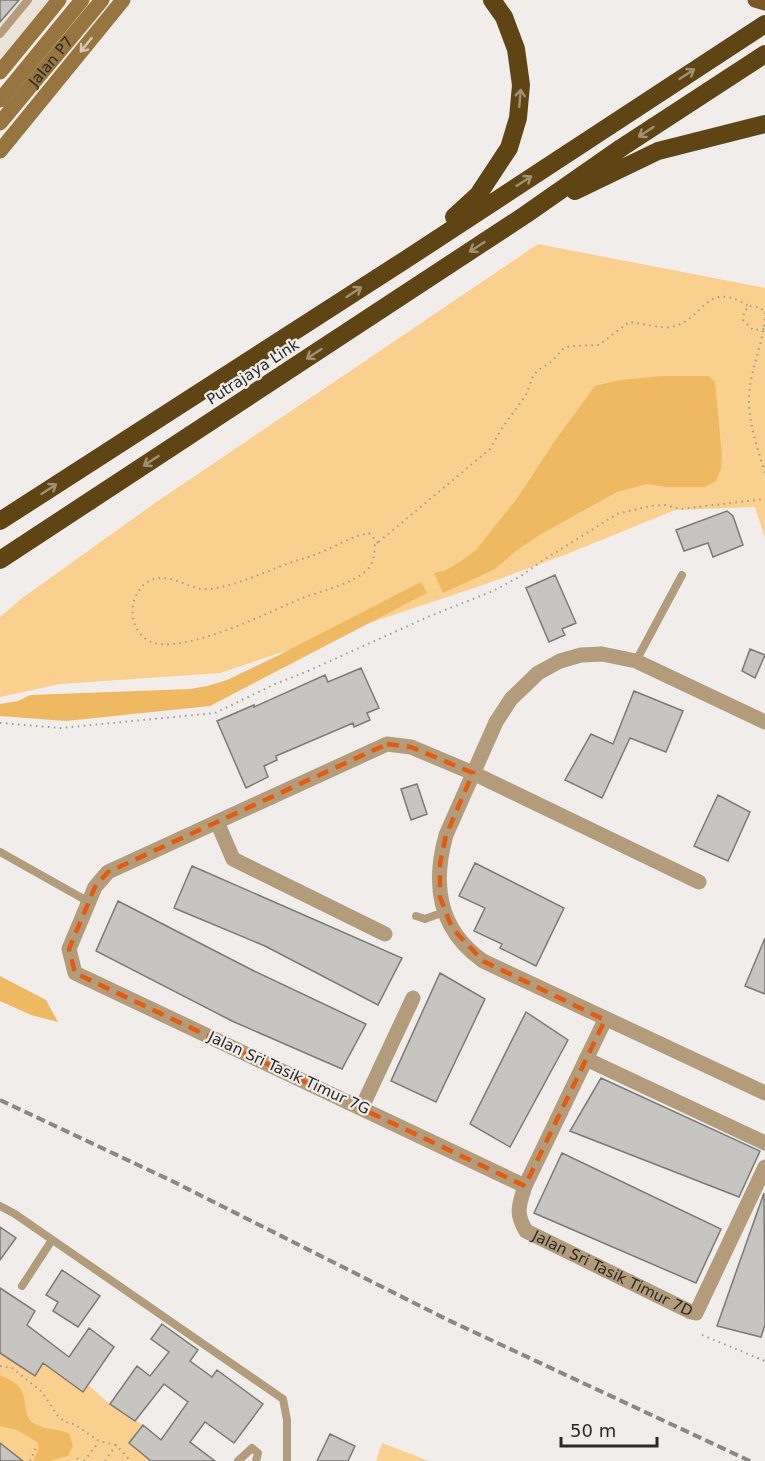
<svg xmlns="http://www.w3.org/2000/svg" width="765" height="1461" font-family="'DejaVu Sans',sans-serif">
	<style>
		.built { fill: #e9e3d9 }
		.green { fill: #fad08f }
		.water { fill: #efb961 }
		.building { fill: #c7c5c1; stroke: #7c7a76; stroke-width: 1.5 }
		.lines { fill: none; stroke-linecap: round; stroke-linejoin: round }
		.path { stroke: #9d9a98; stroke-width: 2; stroke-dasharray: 1.5 4.5; stroke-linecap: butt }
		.lane { stroke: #b39c7a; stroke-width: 8 }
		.street { stroke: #b39c7a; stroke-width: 15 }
		.secondary { stroke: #96753e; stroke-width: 15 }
		.primary { stroke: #7a5a22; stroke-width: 15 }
		.highway { stroke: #604514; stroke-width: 18 }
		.rail { stroke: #898885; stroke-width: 4; stroke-dasharray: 9 4.5; stroke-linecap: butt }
		.oneway { stroke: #d5c9b6 }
		.oneway2 { stroke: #a19174 }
		.marked { fill: none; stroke: #e8590c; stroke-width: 4.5; stroke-dasharray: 12 8; stroke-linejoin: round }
		.labels { text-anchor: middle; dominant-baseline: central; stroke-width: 4.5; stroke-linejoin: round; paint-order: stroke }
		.street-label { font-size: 15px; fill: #2a2927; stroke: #f0edea }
	</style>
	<rect width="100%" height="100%" fill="#f0edea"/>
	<path class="built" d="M0,0h52l-52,65z"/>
	<path class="green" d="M538,244l227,44v250l-10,-31 -80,3 -108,44 -84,31 -263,88 -160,11 -60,13v-80l21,-18 134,-96z
		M0,1353l35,23 13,-19 10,17 24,17 6,-6 22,19 33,21 -14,18 22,18h-128l-23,-18z
		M382,1443l47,18h-53z"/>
	<path class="water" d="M663,376h46l6,6 7,74 -1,13 -5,12 -11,6h-39l-19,-3 -30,8 -76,42 -25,17 -21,18 -52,24 -9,-20 12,-3 14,-8 16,-12 42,-53 36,-55 41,-56 25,-6z
		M421,582l6,11 -217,113 -144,15 -66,-5v-12l18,-3 12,-6 160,-6 17,-3 20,-6 50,-24z
		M0,976l46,24 12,22 -27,-7 -31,-14z
		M0,1375c6,3 16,7 20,13 8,10 2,27 13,35 13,8 28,5 36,11l4,12 -5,10 -19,5h-16l6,-13 -2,-6 -20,-12 -17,-4z"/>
	<path class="building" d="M0,0h19l-19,22z
		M727,511l6,5 10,29 -30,12 -5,-14 -24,8 -8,-21z
		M555,575l21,48 -14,6 3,6 -16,7 -23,-54z
		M750,649l15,6 -10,23 -13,-7z
		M361,668l18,40 -12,5 3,7 -16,7 -1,-4 -77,33 1,4 -13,6 4,11 -22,11 -29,-67 37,-16v2l71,-32 3,7z
		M634,691l49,20 -17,41 -36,-14 -28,60 -37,-18 26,-46 22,10z
		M417,784l10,30 -16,6 -10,-31z
		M718,795l32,17 -22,49 -34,-15z
		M475,863l89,45 -28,58 -36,-18 2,-4 -28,-13 11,-23 -26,-12z
		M192,866l210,92 -24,47 -113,-59 -91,-38z
		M118,901l136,70 112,53 -24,45 -110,-48 -136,-70z
		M765,938v56l-20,-8z
		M440,973l45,26 -49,103 -45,-21z
		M526,1012l42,28 -58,107 -40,-23z
		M601,1078l159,73 -21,46 -169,-66z
		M562,1153l159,76 -25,54 -162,-70z
		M764,1193l1,132 -4,12 -44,-11z
		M0,1227l16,11 -16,22z
		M62,1270l38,26 -22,31 -25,-16 5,-9 -12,-7z
		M0,1288l35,23 -8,14 42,32 20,-29 25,19 -31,45 -40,-29 -8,13 -35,-23z
		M162,1324l36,26 -8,11 22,16 5,-7 46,34 -29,39 -29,-21 -15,20 25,19h-64l-22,-18 14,-18 18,15 27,-38 -24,-18 -29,37 -25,-17 27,-38 13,10 19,-24 -18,-13z
		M330,1434l25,12 -7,15h-31z
		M0,1443l23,18h-23z"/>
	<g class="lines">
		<path class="path" d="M764,329l-11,1 -10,-10 1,-8 5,-6 9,1 7,4c0,31 -16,59 -16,89 0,24 9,50 16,73
			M378,543l-9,-10 -12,3c-13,5 -25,12 -38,17 -11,5 -23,7 -35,12 -24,9 -47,20 -73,24 -21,3 -41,-19 -62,-8 -22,13 -22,48 0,60 30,16 120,-29 151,-42 20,-8 51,-14 67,-29 7,-7 7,-15 8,-25l115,-96 12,-21 24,-33 7,-19 5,-6 12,-7 13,-14 7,-3 29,-1 30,-23c11,1 33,7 42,5 36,-8 32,-48 78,-21
			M0,723l61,5 154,-15 60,-29 33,-13 122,-55 63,-25 28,-15 21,-15 75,-47 33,-8 15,-1 15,4 85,-10
			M702,1335l63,26
			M0,1366l12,2 30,24 15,23 8,7 9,2 25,17 17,4
			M77,1458l2,3
			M30,1461l6,-13
			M84,1461l15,-19
			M105,1461l11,-16 15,16"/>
		<path class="lane" d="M0,34l28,-34
			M636,661l46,-86
			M0,852l89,50
			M416,916l9,3 19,-7
			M0,1206l15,8 268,185 4,21v41
			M22,1286l30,-46
			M238,1461l14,-13 6,5 -2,8"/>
		<g class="street">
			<path d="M765,722l-129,-61 -34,-7 -21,1 -21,6 -22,12 -27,26 -15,23 -50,113c-14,50 -8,94 37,126l282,132"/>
			<path d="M217,822l16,37 152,75"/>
			<path id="s1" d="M605,1020l-80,166c-6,19 -10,27 1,45l165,81 5,1 69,-146"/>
			<path d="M586,1059l179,84"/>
			<path d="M362,1107l51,-109"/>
			<path d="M525,1186l-450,-213 -6,-24 26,-62 13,-15 279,-128 24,3 62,26 226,109"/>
		</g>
		<g class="secondary">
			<path d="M0,72l59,-72"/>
			<path d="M0,100l82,-100"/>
			<path id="s2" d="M0,123l102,-123"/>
			<path d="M0,151l123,-151"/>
		</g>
		<path class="primary" d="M755,0l10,3"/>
		<path class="highway" d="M575,191l83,-40 107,-27
			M454,217l24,-22 31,-47 9,-30 3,-33 -5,-36 -12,-32 -12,-17
			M0,521l405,-261 360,-236
			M0,560l525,-345 96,-67 144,-94"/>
		<path class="rail" d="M0,1100l172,81 274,138 304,142"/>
	</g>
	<defs><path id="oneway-shaft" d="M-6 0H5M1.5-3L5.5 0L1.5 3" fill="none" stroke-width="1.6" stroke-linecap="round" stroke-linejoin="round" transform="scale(1.5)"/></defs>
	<use class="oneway" href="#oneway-shaft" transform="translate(86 45) rotate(129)"/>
	<g class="oneway2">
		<use href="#oneway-shaft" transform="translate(687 74) rotate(-33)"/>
		<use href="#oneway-shaft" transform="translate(520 98) rotate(-85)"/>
		<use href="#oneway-shaft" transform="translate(646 132) rotate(147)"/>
		<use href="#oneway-shaft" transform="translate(524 181) rotate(-33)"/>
		<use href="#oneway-shaft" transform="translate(477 247) rotate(147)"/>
		<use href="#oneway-shaft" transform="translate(354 292) rotate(-33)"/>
		<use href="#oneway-shaft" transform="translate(314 354) rotate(147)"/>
		<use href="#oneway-shaft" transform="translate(151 461) rotate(147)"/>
		<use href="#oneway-shaft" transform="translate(49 489) rotate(-33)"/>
	</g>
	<path class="marked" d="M387,744l24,3 62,26 -27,62 -6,29v33l12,31 31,33 122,59 -80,166 -450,-213 -6,-24 26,-62 13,-15z"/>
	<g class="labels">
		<g class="street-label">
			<text stroke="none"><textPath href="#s2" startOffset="80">Jalan P7</textPath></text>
			<text transform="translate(253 372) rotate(-33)">Putrajaya Link</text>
			<text transform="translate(289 1073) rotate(25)">Jalan Sri Tasik Timur 7G</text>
			<text stroke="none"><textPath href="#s1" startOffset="328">Jalan Sri Tasik Timur 7D</textPath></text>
		</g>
	</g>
	<path d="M561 1437v9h96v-9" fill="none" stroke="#2a2927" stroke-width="3"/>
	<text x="570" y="1437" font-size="18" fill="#2a2927" stroke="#f0edea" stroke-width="4.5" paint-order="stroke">50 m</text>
</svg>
